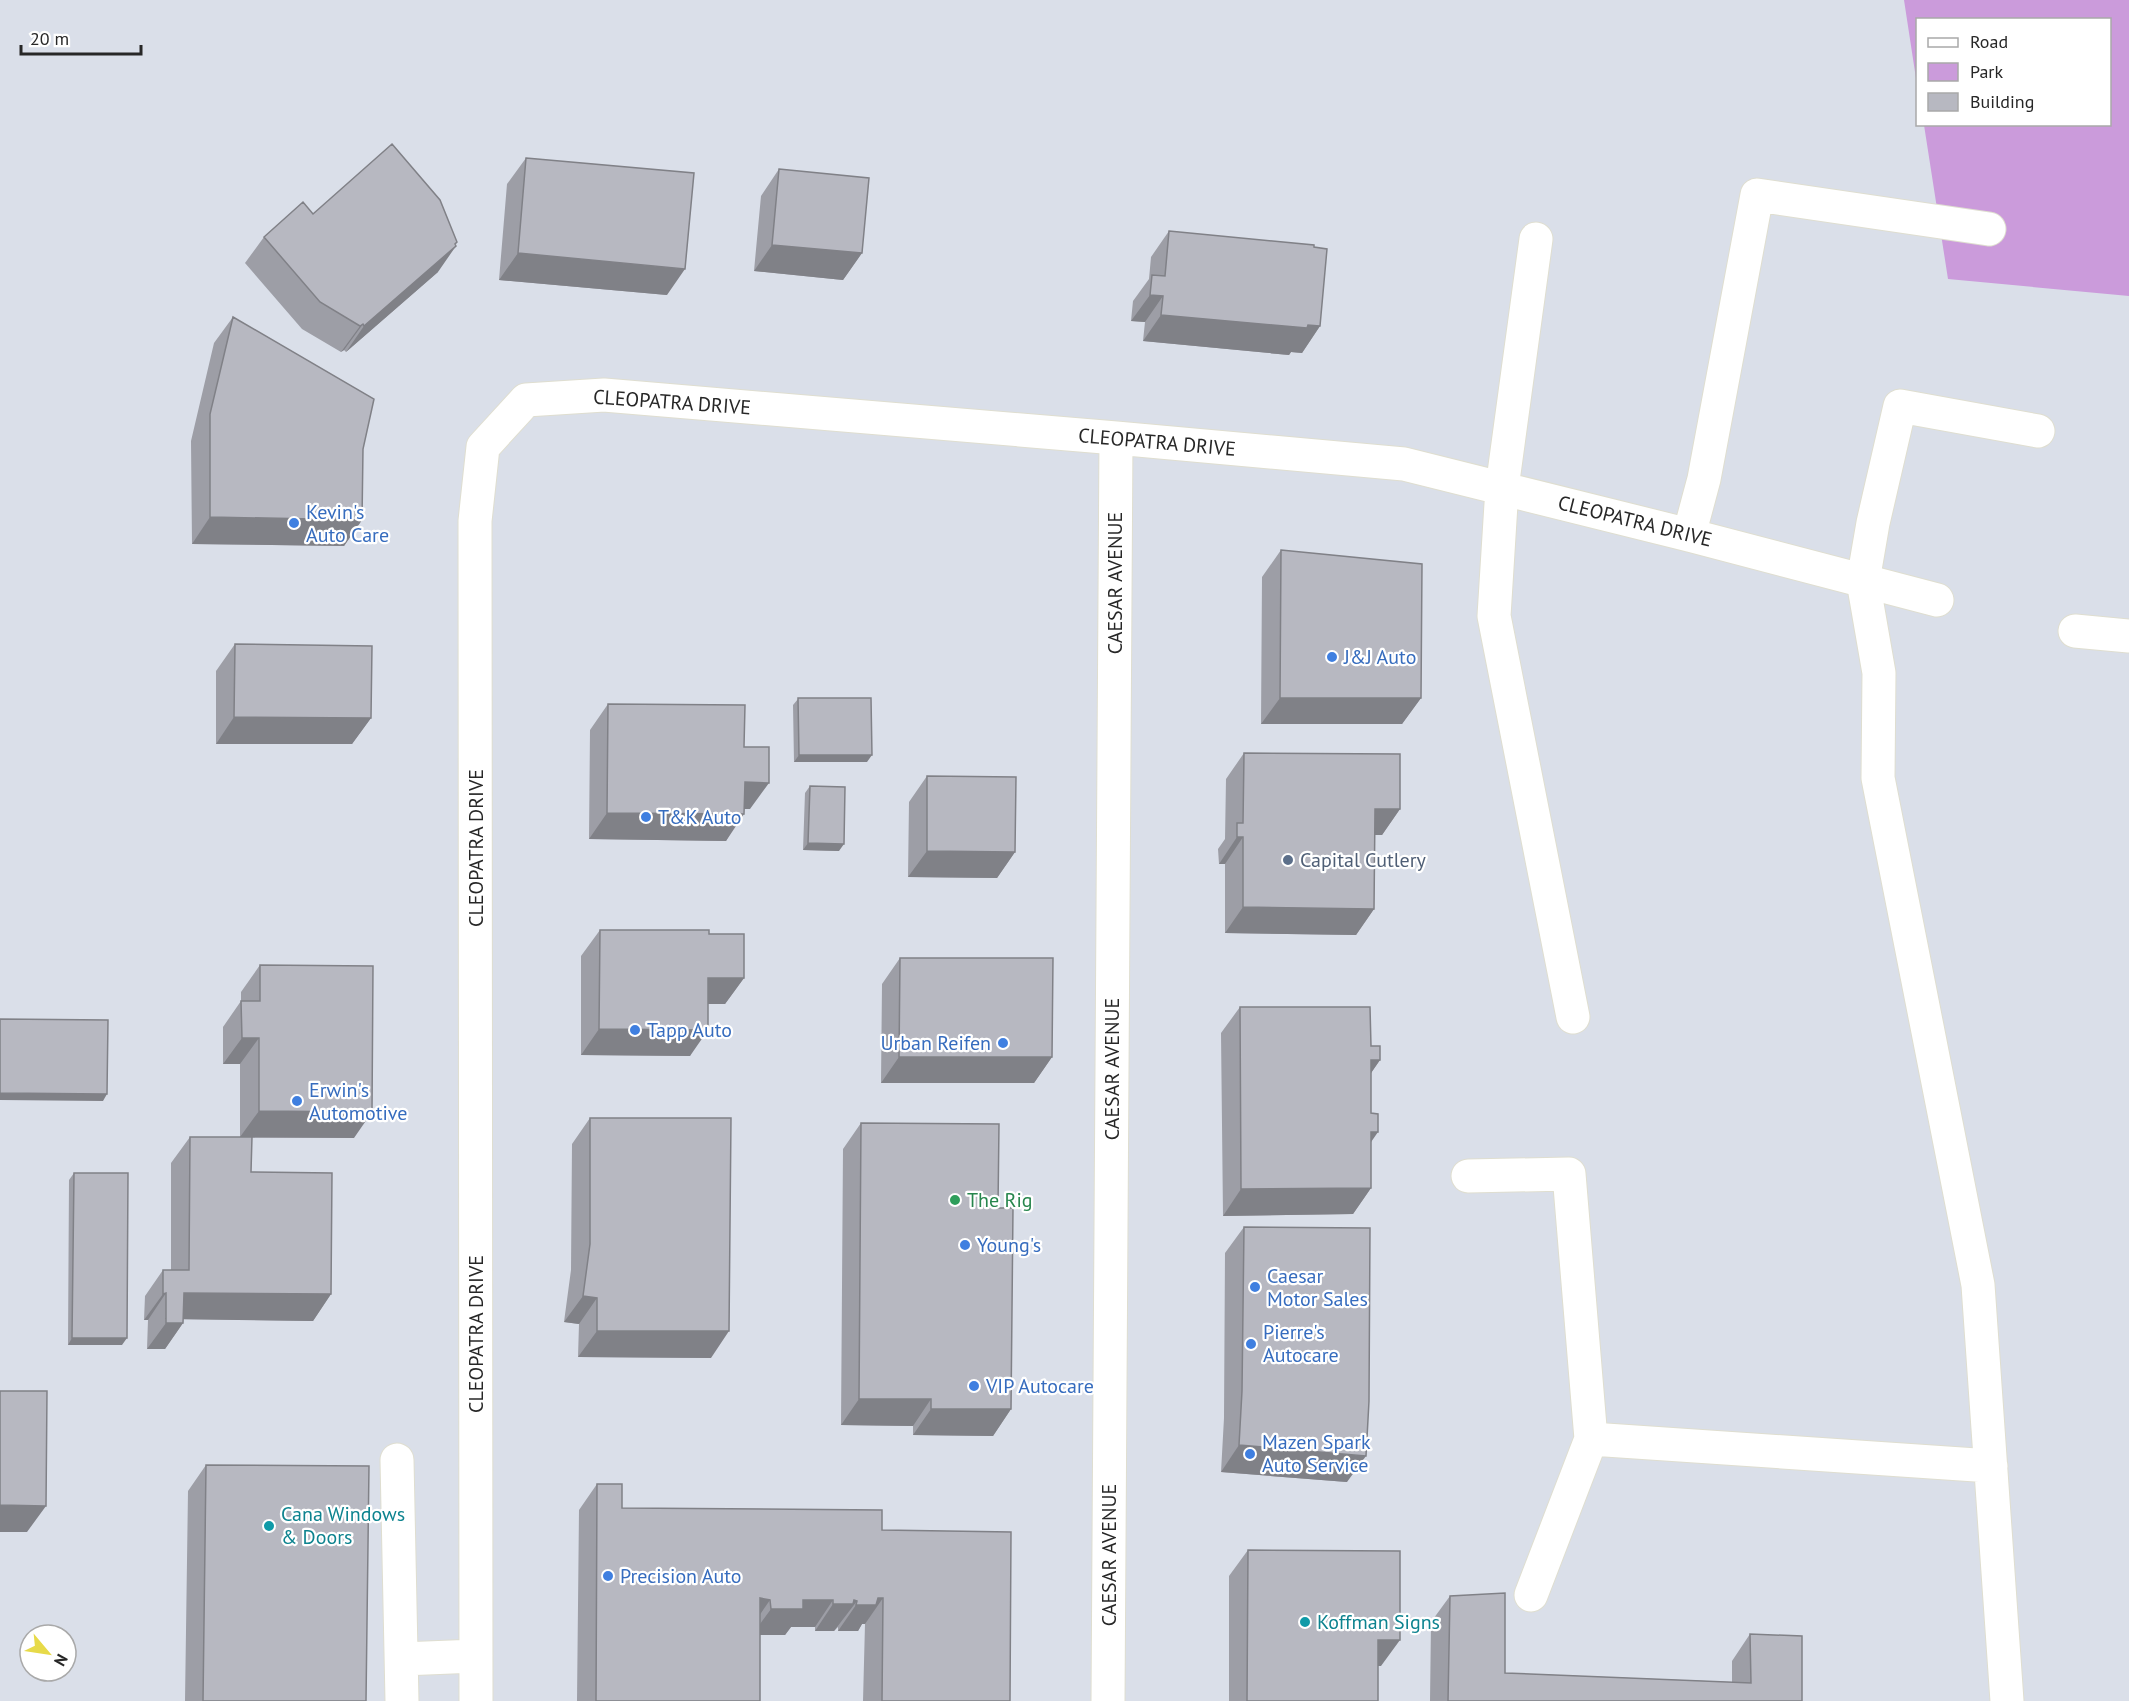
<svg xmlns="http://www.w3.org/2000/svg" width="2129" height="1701" font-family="'PT Sans',sans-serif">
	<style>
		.green { fill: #cb9bdb }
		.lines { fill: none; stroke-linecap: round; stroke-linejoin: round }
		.minor-casing { stroke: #dfded0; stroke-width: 35 }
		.minor { stroke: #fff; stroke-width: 33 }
		.wall { fill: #9d9ea6 }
		.shaded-wall { fill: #808187 }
		.building { fill: #b7b8c1; stroke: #808187; stroke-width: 1.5 }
		.shop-dot { fill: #3f7fe0; stroke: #fff; stroke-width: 2 }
		.service-dot { fill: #5c6f8a; stroke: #fff; stroke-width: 2 }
		.leisure-dot { fill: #2e9e5b; stroke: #fff; stroke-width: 2 }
		.culture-dot { fill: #0f9aa8; stroke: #fff; stroke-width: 2 }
		.labels { text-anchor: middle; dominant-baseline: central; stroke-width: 4.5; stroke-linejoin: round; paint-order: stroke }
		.street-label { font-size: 20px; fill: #272727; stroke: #fff }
		.shop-label { font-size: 20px; fill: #366cbe; stroke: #fff; text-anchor: start }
		.service-label { font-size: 20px; fill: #4e5e75; stroke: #fff; text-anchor: start }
		.leisure-label { font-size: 20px; fill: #27864d; stroke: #fff; text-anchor: start }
		.culture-label { font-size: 20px; fill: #0d838f; stroke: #fff; text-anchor: start }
	</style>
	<rect width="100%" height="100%" fill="#dadfe9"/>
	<path class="green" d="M1904,0h225v296l-181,-17 -24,-154 186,-1v-104h-192l-1,65z"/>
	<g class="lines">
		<defs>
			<path id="minor" d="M1536,239l-34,249 -8,128 79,401
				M1689,535l15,-56 53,-284 232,34
				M2075,631l54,5
				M1468,1176l101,-2 22,265
				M397,1460l5,241
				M1531,1595l60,-156 400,27
				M402,1659l74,-3
				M476,1701l-1,-1180 8,-74 43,-47 78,-5 512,43 288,26 285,71 248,65
				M1108,1701l8,-1263
				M2007,1701l-29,-416 -100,-507 1,-105 -16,-92 10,-58 27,-117 138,25"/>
		</defs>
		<use href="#minor" class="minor-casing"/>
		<use href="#minor" class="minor"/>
	</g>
	<path class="wall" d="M526,158l141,137 -168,-15 8,-96z
		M779,169l83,84 -19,27 -89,-9 7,-75z
		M1169,231l151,95 -18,27 -11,-1 -2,3 -146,-14 2,-19 -14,-1 2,-20 16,-22 2,-22z
		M264,237l174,35 -92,80 -2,-2 -3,2 -39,-23 -57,-66z
		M233,317l130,132 -1,71 -18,26 -152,-2 -1,-103 23,-98z
		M1281,550l140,148 -19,26h-141l1,-147z
		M235,644l136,74 -19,26h-136v-73z
		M798,699l69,63h-73l-1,-57z
		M608,704l136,43 6,62h-6l-18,32 -137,-2 1,-109z
		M1244,753l156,56 -18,26h-7l-1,74 -18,26 -131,-2v-69h-6l-1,-15 7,-10 1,-60z
		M927,776l88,76 -18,26 -89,-1 1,-75z
		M810,786l29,65 -36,-1 2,-57z
		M600,930l109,4 35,44 -19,26h-17l-18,52 -109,-1v-99z
		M900,958l152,99 -18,26h-153l1,-99z
		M260,965l94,173h-102l-1,34 80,122 -18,27 -130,-2v4l-18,26h-18l1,-29h-4l1,-24 18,-26h8v-107l19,-26h50v-73h-17v-37l18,-26v-9z
		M1240,1007l131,39 9,14 -9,13v115l-18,26 -130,2 -2,-183z
		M590,1118l121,240 -133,-1 1,-33 -15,-2 7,-52 1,-126z
		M861,1123l137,85 13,201 -18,27 -80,-1v-9l-72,-1 2,-276z
		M74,1173l48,172h-54l1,-165z
		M1244,1227l103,255 -126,-10 3,-54 1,-165z
		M206,1465l160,236h-181l3,-210z
		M597,1484l25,24 260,22 128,171h-147l2,-77h-3l-4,7h-20v-4l-4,4h-19v-4h-24l-6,8h-25v66h-183l2,-191z
		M1248,1550l133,116h-3v35h-149v-125z
		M1450,1596l55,77 227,9v-21l18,-27 52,67h-372l1,-79z"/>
	<path class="shaded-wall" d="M772,245l90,8 -19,27 -89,-9z
		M456,246l-18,26 -92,80 18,-26z
		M518,253l167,16 -18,26 -168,-15z
		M1150,295l13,1 -18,26 -14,-1z
		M1161,315l147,10 12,1 -18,27 -11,-1 -2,3 -146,-14z
		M363,324l-19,26 -3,2 19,-26z
		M210,517l152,3 -18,26 -152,-2z
		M1280,698h141l-19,26h-141z
		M234,717l137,1 -19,26h-136z
		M799,755h73l-5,7h-73z
		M745,782l24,1 -19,26h-24z
		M1375,809h25l-18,26h-25z
		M607,813l137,1 -18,27 -137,-2z
		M1237,837h6l-18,27h-6z
		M808,843l36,1 -5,7 -36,-1z
		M927,851l88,1 -18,26 -89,-1z
		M1243,907l131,2 -18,26 -131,-2z
		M708,978h36l-19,26h-35z
		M599,1029l109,1 -18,26 -109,-1z
		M242,1038h17l-19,26h-17z
		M899,1057h153l-18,26h-153z
		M1371,1060h9l-18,26z
		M0,1093l107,1 -4,7 -103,-1z
		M259,1111l113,1 -18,26 -114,-1z
		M1371,1132h7l-18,26z
		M1371,1188l-18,26 -130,2 18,-27z
		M166,1293l-18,27h-4l19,-26z
		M184,1293l147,1 -18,27 -148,-2z
		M583,1296l14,2 -18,26 -15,-2z
		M166,1323h17l-18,26h-18z
		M597,1331h132l-18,27 -133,-1z
		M72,1338h55l-5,7h-54z
		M859,1399h72l-18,27 -72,-1z
		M931,1409h80l-18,27 -80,-1z
		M1239,1445l127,11 -19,26 -126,-10z
		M0,1505l46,1 -19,26h-27z
		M760,1598l10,2 -18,26z
		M878,1598h5l-18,26h-3l-4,7h-20l18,-26z
		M803,1600h30l-18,27h-24l-6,8h-33l19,-26z
		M854,1600l3,1 -23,30h-19l18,-27z
		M1378,1640h22l-19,26h-21z"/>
	<path class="building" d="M392,144l48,56 17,42 -2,2 1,2 -92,80 -1,-2 -3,2 -40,-24 -56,-65 39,-35 10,12z
		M526,158l168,15 -9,96 -167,-16z
		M779,169l90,9 -7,75 -90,-8z
		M1169,231l145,14v2l13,2 -7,77 -12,-1 -1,3 -146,-13 2,-19 -13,-1 2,-20 13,1z
		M233,317l141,82 -11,50 -1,71 -152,-3v-103z
		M1281,550l141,14 -1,134h-141z
		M235,644l137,2 -1,72 -137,-1z
		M798,698h73l1,57h-73z
		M608,704l137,1 -1,42h25v36l-24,-1 -1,32 -137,-1z
		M1244,753l156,1v55h-25l-1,100 -131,-2v-70h-6v-14h6z
		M927,776l89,1 -1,75 -88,-1z
		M810,786l35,1 -1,57 -36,-1z
		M600,930h109v4h35v44h-36v52l-109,-1z
		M900,958h153l-1,99h-153z
		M260,965l113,1 -1,146 -113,-1v-73h-17l-1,-37h19z
		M1240,1007h130l1,39h9v14h-9v53l7,1v18h-7v56l-130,1z
		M0,1019l108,1 -1,74 -107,-1z
		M590,1118h141l-2,213h-132v-33l-14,-2 7,-52z
		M861,1123l138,1 -1,84h15l-2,201h-80v-10h-72z
		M190,1137h62l-1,35 81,1 -1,121 -147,-1 -1,30h-17v-30l-3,1v-24h26z
		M74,1173h54l-1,165h-55z
		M1244,1227l126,1 -1,173 -3,55 -127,-11 3,-54z
		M0,1391h47l-1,115 -46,-1z
		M206,1465l163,1 -3,235h-163z
		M597,1484h25v24l260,2v20l129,2 -1,169h-128l1,-103h-5l-2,7h-20l1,-4 -3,-1 -1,4h-20v-4h-30v9h-32l-1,-9 -10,-2v103h-164z
		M1248,1550l152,1v89h-22v61h-131z
		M1505,1593v80l246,10 -1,-49 52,2v65h-354l2,-105z"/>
	<g class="shop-dot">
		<circle cx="294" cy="523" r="6"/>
		<circle cx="1332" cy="657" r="6"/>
		<circle cx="646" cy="817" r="6"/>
		<circle cx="635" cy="1030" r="6"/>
		<circle cx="1003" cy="1043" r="6"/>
		<circle cx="297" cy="1101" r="6"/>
		<circle cx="965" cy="1245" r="6"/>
		<circle cx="1255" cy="1287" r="6"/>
		<circle cx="1251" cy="1344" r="6"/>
		<circle cx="974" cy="1386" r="6"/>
		<circle cx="1250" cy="1454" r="6"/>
		<circle cx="608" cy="1576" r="6"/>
	</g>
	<circle class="service-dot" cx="1288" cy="860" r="6"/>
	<circle class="leisure-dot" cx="955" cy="1200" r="6"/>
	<g class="culture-dot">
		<circle cx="269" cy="1526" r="6"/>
		<circle cx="1305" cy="1622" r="6"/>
	</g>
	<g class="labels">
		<g class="street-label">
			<text transform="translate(672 402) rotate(4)">CLEOPATRA DRIVE</text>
			<text transform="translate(1157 442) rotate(5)">CLEOPATRA DRIVE</text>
			<text transform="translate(1635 521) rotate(14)">CLEOPATRA DRIVE</text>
			<text transform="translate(1115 583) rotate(-90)">CAESAR AVENUE</text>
			<text transform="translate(476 848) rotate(-90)">CLEOPATRA DRIVE</text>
			<text transform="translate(1112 1069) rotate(-90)">CAESAR AVENUE</text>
			<text transform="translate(476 1334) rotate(-90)">CLEOPATRA DRIVE</text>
			<text transform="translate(1109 1555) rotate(-90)">CAESAR AVENUE</text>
		</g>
		<g class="shop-label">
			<text x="306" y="512">Kevin's<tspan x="306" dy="23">Auto Care</tspan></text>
			<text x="1344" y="657">J&amp;J Auto</text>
			<text x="658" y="817">T&amp;K Auto</text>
			<text x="647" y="1030">Tapp Auto</text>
			<text x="991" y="1043" text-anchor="end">Urban Reifen</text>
			<text x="309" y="1090">Erwin's<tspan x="309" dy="23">Automotive</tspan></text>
			<text x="977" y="1245">Young's</text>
			<text x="1267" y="1276">Caesar<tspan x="1267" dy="23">Motor Sales</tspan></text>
			<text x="1263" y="1332">Pierre's<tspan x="1263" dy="23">Autocare</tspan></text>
			<text x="986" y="1386">VIP Autocare</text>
			<text x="1262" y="1442">Mazen Spark<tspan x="1262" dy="23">Auto Service</tspan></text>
			<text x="620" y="1576">Precision Auto</text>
		</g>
		<g class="service-label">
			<text x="1300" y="860">Capital Cutlery</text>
		</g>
		<g class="leisure-label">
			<text x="967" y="1200">The Rig</text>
		</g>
		<g class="culture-label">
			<text x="281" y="1514">Cana Windows<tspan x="281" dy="23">&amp; Doors</tspan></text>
			<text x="1317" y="1622">Koffman Signs</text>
		</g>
	</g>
	<rect x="1916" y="18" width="195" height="108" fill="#ffffff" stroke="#a9a9a9" stroke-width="1.5"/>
	<rect x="1928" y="38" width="30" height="9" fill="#ffffff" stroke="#a9a9a9" stroke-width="1.5"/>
	<text x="1970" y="48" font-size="18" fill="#272727">Road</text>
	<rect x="1928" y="63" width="30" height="18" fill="#cb9bdb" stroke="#a9a9a9" stroke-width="1.5"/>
	<text x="1970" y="78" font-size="18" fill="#272727">Park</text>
	<rect x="1928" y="93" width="30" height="18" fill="#b7b8c1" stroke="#a9a9a9" stroke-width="1.5"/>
	<text x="1970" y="108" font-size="18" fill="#272727">Building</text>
	<g transform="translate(48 1653) rotate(119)"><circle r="28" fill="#ffffff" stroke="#a9a9a9" stroke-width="1.5"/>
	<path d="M0-4.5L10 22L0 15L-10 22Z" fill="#e7da49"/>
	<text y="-9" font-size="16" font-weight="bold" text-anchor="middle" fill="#272727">N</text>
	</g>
	<path d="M21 45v9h120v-9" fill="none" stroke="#272727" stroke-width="3"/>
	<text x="30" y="45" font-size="18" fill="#272727" stroke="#ffffff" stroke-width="4.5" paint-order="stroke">20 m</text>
</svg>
